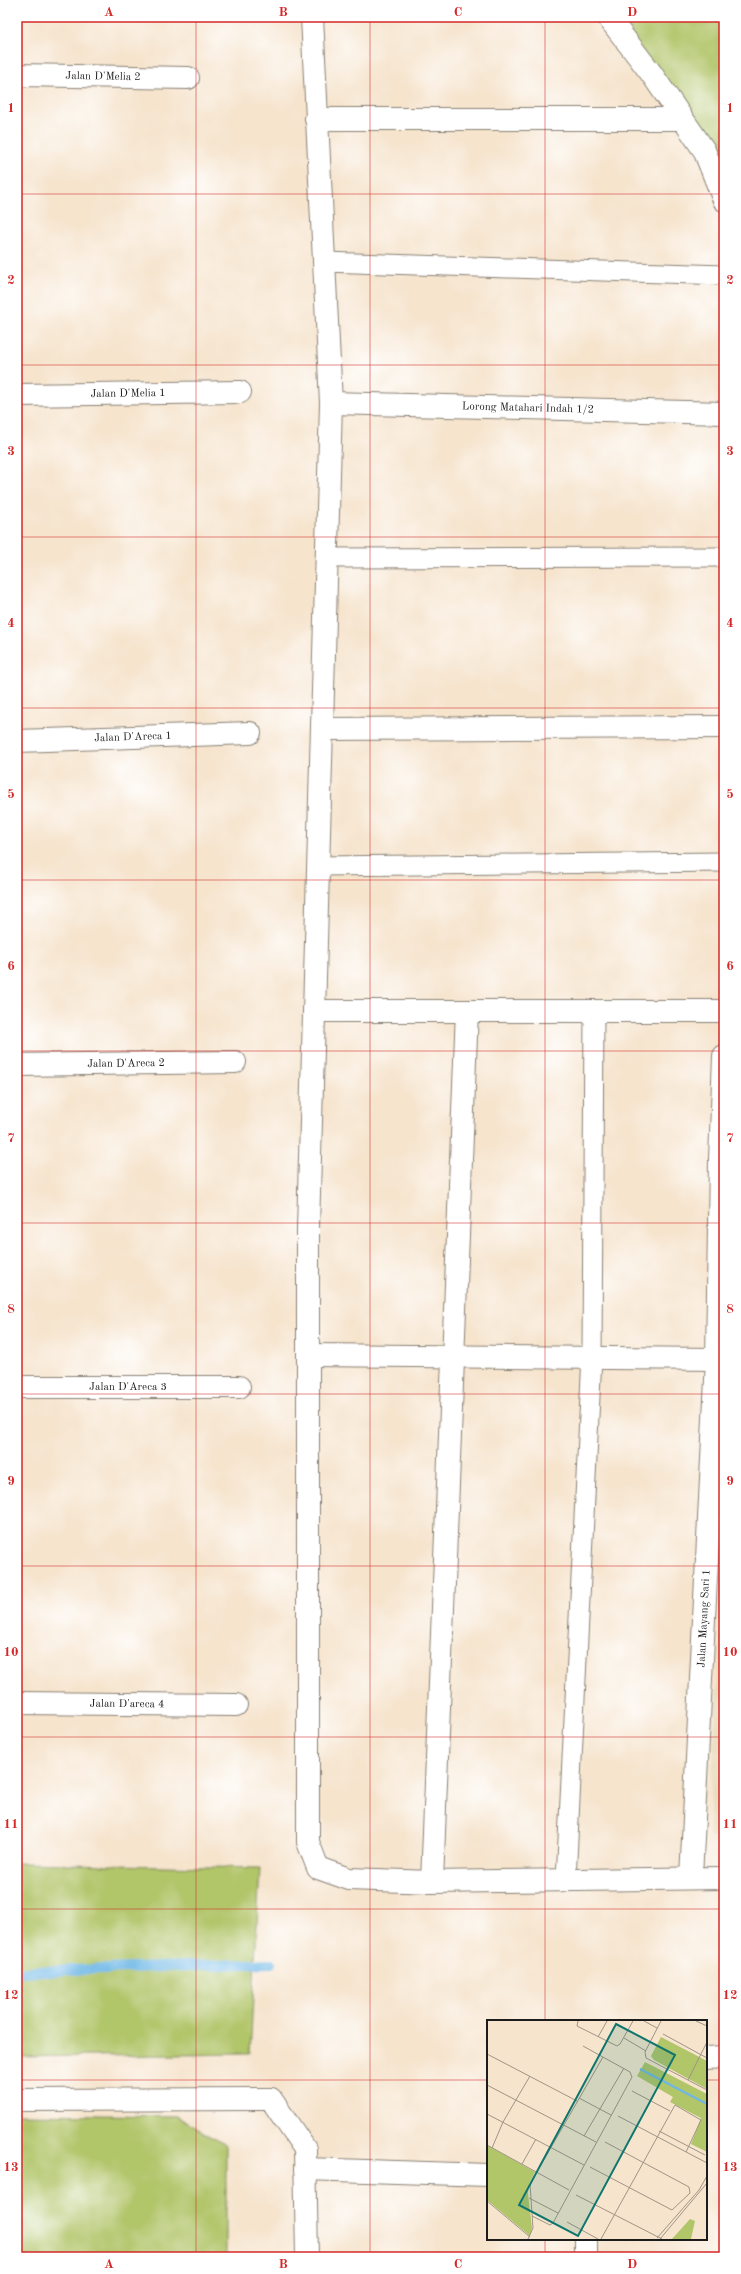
<svg xmlns="http://www.w3.org/2000/svg" width="741" height="2274" font-family="'Old Standard TT',serif">
	<style>
		.built { fill: #e8daba }
		.green { fill: #b1c569; stroke: #667042 }
		.lines { fill: none; stroke-linecap: round; stroke-linejoin: round }
		.stream { stroke: #6eb7e6; stroke-width: 10 }
		.lane-casing { stroke: #898074; stroke-width: 21 }
		.street-casing { stroke: #898074; stroke-width: 24 }
		.lane { stroke: #fff; stroke-width: 19 }
		.street { stroke: #fff; stroke-width: 22 }
		.grid { fill: none; stroke: #d62828; stroke-width: 1; stroke-opacity: 0.55 }
		.labels { text-anchor: middle; dominant-baseline: central; stroke-width: 4; stroke-linejoin: round; paint-order: stroke }
		.street-label { font-size: 11px; fill: #1c1c1c; stroke: #fff }
		.inset-river { fill: none; stroke: #6eb7e6; stroke-width: 2 }
		.inset-road { fill: none; stroke: #9f9486; stroke-width: 1 }
		.view { fill: #0f766e; fill-opacity: 0.15; stroke: #0f766e; stroke-width: 2 }
		.inset-edge { fill: none; stroke: #1c1c1c; stroke-width: 2 }
		.neatline { fill: none; stroke: #d62828; stroke-width: 1.5 }
		.grid-label { font-size: 13px; text-anchor: middle; font-weight: bold; fill: #d62828 }
	</style>
	<rect width="100%" height="100%" fill="#fff"/>
	<filter id="ink" filterUnits="userSpaceOnUse"><feTurbulence type="fractalNoise" baseFrequency=".025" numOctaves="2"/><feDisplacementMap in="SourceGraphic" scale="8" xChannelSelector="R" yChannelSelector="G"/><feConvolveMatrix kernelMatrix="1 2 1 2 8 2 1 2 1" color-interpolation-filters="sRGB"/></filter>
	<filter id="wash" filterUnits="userSpaceOnUse"><feTurbulence type="fractalNoise" baseFrequency=".012" numOctaves="4" result="noise"/><feDisplacementMap in="SourceGraphic" scale="16" xChannelSelector="R" yChannelSelector="G"/><feGaussianBlur stdDeviation="0.9" result="paint"/><feColorMatrix in="noise" values="0 0 0 0 0 0 0 0 0 0 0 0 0 0 0 0 0 1.4 0 .05"/><feComposite in="paint" operator="in"/></filter>
	<g filter="url(#wash)">
		<rect width="100%" height="100%" fill="#f6e4cd"/>
		<path class="built" d="M724,1583v255h-16z"/>
		<path class="green" d="M616,17h108v166z
			M17,1863l243,5 -10,186 -233,3z
			M17,2114l159,2 50,29v112h-209z"/>
		<g class="lines">
			<path class="stream" d="M17,1972l254,-9"/>
		</g>
	</g>
	<g filter="url(#ink)">
		<g class="lines">
			<defs>
				<path id="lane" d="M324,262l400,13
					M327,558l397,-1
					M318,866l406,-4
					M566,1880l26,-524 2,-345"/>
				<g id="street">
					<path d="M312,17l19,386 -23,826v613l10,26 31,11 83,3 292,-4"/>
					<path d="M608,17l43,56 53,77 20,50"/>
					<path id="s1" d="M17,75l171,3"/>
					<path d="M316,119h366"/>
					<path id="s2" d="M17,395l223,-3"/>
					<path id="s3" d="M331,403l393,10"/>
					<path d="M322,729l402,-2"/>
					<path id="s4" d="M17,741l233,-8"/>
					<path d="M314,1011h410"/>
					<path id="s5" d="M17,1065l218,-3"/>
					<path d="M309,1355l408,4"/>
					<path id="s6" d="M17,1387h222"/>
					<path id="s7" d="M17,1703l219,2"/>
					<path id="s8" d="M691,1878l26,-519 3,-200 4,-103"/>
					<path d="M432,1882l35,-871"/>
					<path d="M706,2058l18,-1"/>
					<path d="M17,2100l254,-1 34,50 2,108"/>
					<path d="M305,2169l183,6"/>
					<path d="M586,2257v-18"/>
				</g>
			</defs>
			<use href="#lane" class="lane-casing"/>
			<use href="#street" class="street-casing"/>
			<use href="#lane" class="lane"/>
			<use href="#street" class="street"/>
		</g>
	</g>
	<path class="grid" d="M196,17v2240M370,17v2240M545,17v2004M17,194h707M17,365h707M17,537h707M17,708h707M17,880h707M17,1051h707M17,1223h707M17,1394h707M17,1566h707M17,1737h707M17,1909h707M17,2080h471M706,2080h18M545,2239v18"/>
	<g class="labels">
		<g class="street-label">
			<text stroke="none"><textPath href="#s1" startOffset="86">Jalan D'Melia 2</textPath></text>
			<text stroke="none"><textPath href="#s2" startOffset="111">Jalan D'Melia 1</textPath></text>
			<text stroke="none"><textPath href="#s3" startOffset="197">Lorong Matahari Indah 1/2</textPath></text>
			<text stroke="none"><textPath href="#s4" startOffset="116">Jalan D'Areca 1</textPath></text>
			<text stroke="none"><textPath href="#s5" startOffset="109">Jalan D'Areca 2</textPath></text>
			<text stroke="none"><textPath href="#s6" startOffset="111">Jalan D'Areca 3</textPath></text>
			<text stroke="none"><textPath href="#s8" startOffset="260">Jalan Mayang Sari 1</textPath></text>
			<text stroke="none"><textPath href="#s7" startOffset="110">Jalan D'areca 4</textPath></text>
		</g>
	</g>
	<g transform="translate(487 2020)">
		<rect width="220" height="220" fill="#f6e4cd"/>
		<path d="M174,17l46,24v28l-53,-29 -3,-4zM158,42l62,32v58l-16,-8 10,-26 -31,-16 3,-5 -36,-21zM0,125l48,27 -6,12 -1,10 4,34 -2,8 -43,-36zM203,199l5,2 -4,18h-19z" fill="#b1c569"/>
		<path class="inset-river" d="M153,49l67,35"/>
		<path class="inset-road" d="M91,1l-1,5 40,20 3,-2 13,-23M157,1l13,7M174,1l-16,31 1,6 61,32M209,1l11,5M176,14l44,24M111,17l9,-16M137,18l22,13M0,34l90,47M201,60l19,-38M0,65l109,57M145,71l38,20M92,78l32,17M0,94l97,51M131,96l89,47M172,111l46,24M97,116l40,-68M0,125l82,45M5,128l11,-26 27,-46M35,144l14,-25M103,147l82,43 18,-17 -1,-6 -84,-45M89,175l86,44M42,178l29,15M0,181l43,36M45,196l18,9 3,-2 79,-146 -2,-5 -47,-26M80,202l31,17M170,218l42,-48 8,-14M41,219l5,-11 -3,-44 73,-127M114,219l74,-134 26,15 -15,32M173,219l47,-56"/>
		<path class="view" d="M129,4l59,31 -97,181 -59,-31z"/>
		<rect width="220" height="220" class="inset-edge"/>
	</g>
	<rect width="741" height="2274" fill="none" stroke="#fff" stroke-width="44"/>
	<rect x="22" y="22" width="697" height="2230" class="neatline"/>
	<g class="grid-label">
		<text x="109" y="16">A</text>
		<text x="283" y="16">B</text>
		<text x="458" y="16">C</text>
		<text x="632" y="16">D</text>
		<text x="11" y="112">1</text>
		<text x="730" y="112">1</text>
		<text x="11" y="284">2</text>
		<text x="730" y="284">2</text>
		<text x="11" y="455">3</text>
		<text x="730" y="455">3</text>
		<text x="11" y="627">4</text>
		<text x="730" y="627">4</text>
		<text x="11" y="798">5</text>
		<text x="730" y="798">5</text>
		<text x="11" y="970">6</text>
		<text x="730" y="970">6</text>
		<text x="11" y="1142">7</text>
		<text x="730" y="1142">7</text>
		<text x="11" y="1313">8</text>
		<text x="730" y="1313">8</text>
		<text x="11" y="1485">9</text>
		<text x="730" y="1485">9</text>
		<text x="11" y="1656">10</text>
		<text x="730" y="1656">10</text>
		<text x="11" y="1828">11</text>
		<text x="730" y="1828">11</text>
		<text x="11" y="1999">12</text>
		<text x="730" y="1999">12</text>
		<text x="11" y="2171">13</text>
		<text x="730" y="2171">13</text>
		<text x="109" y="2268">A</text>
		<text x="283" y="2268">B</text>
		<text x="458" y="2268">C</text>
		<text x="632" y="2268">D</text>
	</g>
</svg>
